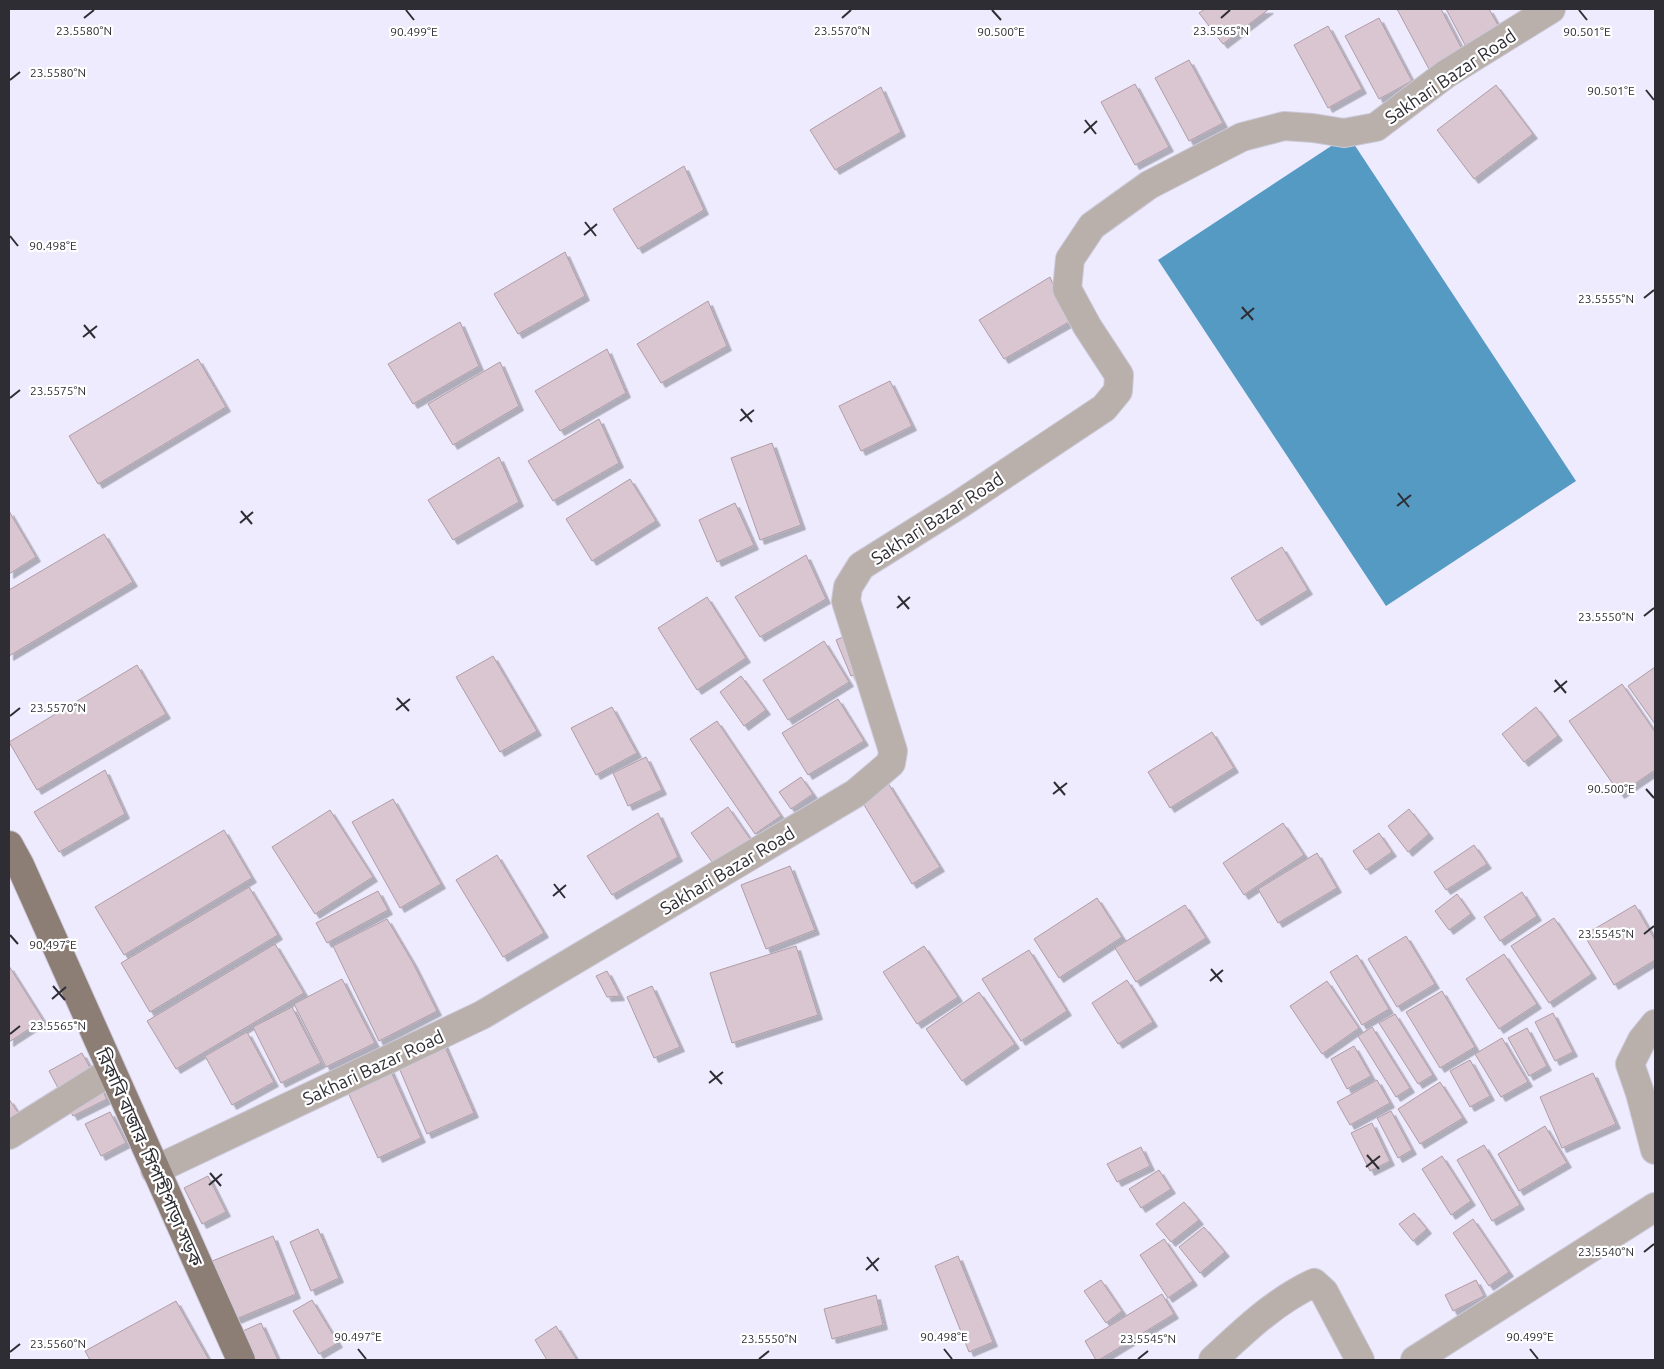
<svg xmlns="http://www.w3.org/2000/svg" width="1664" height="1369" font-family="Ubuntu,'Noto Sans Bengali',sans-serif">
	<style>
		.water { fill: #559ac2 }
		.building { fill: #d9c6d0; stroke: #af9da7; filter: url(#shadow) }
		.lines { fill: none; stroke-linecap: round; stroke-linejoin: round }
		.minor-casing { stroke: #cbc9da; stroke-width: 30 }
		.major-casing { stroke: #cbc9da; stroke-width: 30 }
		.minor { stroke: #b9b0ac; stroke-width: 28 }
		.major { stroke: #8c7d75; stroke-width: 28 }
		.ticks { fill: none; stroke: #2e2d34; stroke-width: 2 }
		.labels { text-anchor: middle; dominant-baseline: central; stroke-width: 4.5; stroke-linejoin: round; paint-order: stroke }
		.street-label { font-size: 18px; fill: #2e2d34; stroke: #fff }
		.ticks-label { font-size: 12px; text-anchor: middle; fill: #2e2d34; stroke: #fff; stroke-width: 4.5; stroke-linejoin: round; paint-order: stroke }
	</style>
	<defs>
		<filter id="shadow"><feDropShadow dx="4.5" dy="4.5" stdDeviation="0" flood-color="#0004"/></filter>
	</defs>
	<rect width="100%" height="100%" fill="#eeebfe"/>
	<path class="water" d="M1348,135l228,346 -190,125 -228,-346z"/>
	<path class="building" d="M1205,9h64l-46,35 -24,-31z
		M1397,9h44l22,42 -34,18z
		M1446,9h43l10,18 -34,18z
		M1379,18l33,63 -33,18 -34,-63z
		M1328,26l34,63 -34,19 -34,-63z
		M1189,60l34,63 -34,18 -34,-63z
		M1135,84l34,63 -34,18 -34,-63z
		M1496,85l37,49 -59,45 -37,-49z
		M881,87l20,45 -66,38 -25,-40z
		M684,166l20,44 -66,39 -25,-40z
		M565,252l20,44 -67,38 -24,-40z
		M1050,277l19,45 -65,37 -25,-39z
		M708,301l19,45 -66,37 -24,-39z
		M460,322l19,44 -66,38 -25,-40z
		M607,349l19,44 -66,38 -25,-40z
		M198,359l28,48 -128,77 -29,-48z
		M500,362l19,44 -66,39 -25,-41z
		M890,381l22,45 -51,25 -22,-45z
		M599,419l20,44 -66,38 -25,-40z
		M772,443l29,82 -41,15 -29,-82z
		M499,457l20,45 -66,38 -25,-40z
		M630,479l26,42 -64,40 -26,-42z
		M735,503l19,42 -37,17 -18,-42z
		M9,511l27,46 -27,17z
		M104,534l29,48 -124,74v-66z
		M1282,547l26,43 -51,31 -26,-43z
		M806,555l20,44 -66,38 -25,-40z
		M707,597l39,61 -49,32 -39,-62z
		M850,634l15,37 -14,5 -15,-36z
		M824,641l25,41 -61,38 -25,-40z
		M493,656l44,75 -37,21 -44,-75z
		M137,665l29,49 -129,76 -28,-48z
		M1655,667v57l-27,-38z
		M741,676l25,34 -22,16 -24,-34z
		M1622,684l33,48v38l-35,24 -51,-73z
		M838,699l26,42 -56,34 -26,-42z
		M612,707l25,46 -41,22 -25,-47z
		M1536,707l22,29 -34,26 -22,-28z
		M717,721l64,95 -26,18 -65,-95z
		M1212,732l22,36 -64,40 -22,-36z
		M646,757l16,33 -34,16 -15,-33z
		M105,770l20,44 -66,38 -25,-40z
		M801,777l12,17 -22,15 -12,-17z
		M888,783l52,84 -28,17 -51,-84z
		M393,799l48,85 -41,24 -48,-86z
		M728,807l23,33 -36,26 -24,-33z
		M1409,809l20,25 -21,18 -20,-26z
		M330,810l43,67 -58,37 -43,-67z
		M658,813l20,44 -66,38 -25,-39z
		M1283,823l21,32 -60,40 -21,-32z
		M224,830l28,48 -128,77 -29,-48z
		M1379,833l13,19 -26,18 -13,-19z
		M1474,845l13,19 -41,26 -12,-18z
		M1317,853l20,35 -59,35 -20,-34z
		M497,855l47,78 -41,24 -47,-77z
		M790,866l25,64 -49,19 -25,-64z
		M249,887l29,48 -128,77 -29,-49z
		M378,891l10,19 -61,33 -11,-20z
		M1522,892l15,24 -37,25 -16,-24z
		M1457,894l14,20 -22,16 -14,-19z
		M1097,898l25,39 -63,41 -25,-39z
		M1185,905l21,33 -70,44 -21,-34z
		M1635,905l20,35v20l-41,25 -30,-50z
		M1554,918l38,56 -43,29 -38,-57z
		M387,919l26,44 24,48 -58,30 -46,-95z
		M1406,936l29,48 -38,23 -29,-48z
		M275,944l29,49 -128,76 -29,-48z
		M796,946l22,69 -86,28 -22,-70z
		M924,946l34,51 -41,27 -34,-52z
		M1029,950l38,61 -46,30 -39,-62z
		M1504,954l33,50 -38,25 -33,-50z
		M1357,955l32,54 -27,16 -32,-53z
		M9,966l34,54 -34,22z
		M607,971l13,25 -13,1 -11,-21z
		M342,979l33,64 -49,24 -32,-63z
		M1127,980l26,42 -35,22 -26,-41z
		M1327,981l32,47 -37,26 -32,-48z
		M652,986l28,61 -26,11 -27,-61z
		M1442,991l33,56 -35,21 -34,-56z
		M979,992l36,52 -53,37 -36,-52z
		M292,1007l29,56 -40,20 -28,-56z
		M1553,1013l20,39 -18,9 -20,-39z
		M1395,1014l38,61 -15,9 -39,-61z
		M1372,1027l38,61 -14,9 -38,-61z
		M1527,1028l20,38 -18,10 -21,-38z
		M247,1032l27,50 -42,23 -27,-49z
		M1502,1038l26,44 -27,15 -26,-43z
		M443,1042l31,71 -47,21 -30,-71z
		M1354,1046l17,30 -24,13 -16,-30z
		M82,1053l25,46 -34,17 -24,-45z
		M1470,1060l20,36 -20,11 -20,-36z
		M389,1067l32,71 -43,20 -32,-70z
		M1593,1073l23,51 -54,24 -22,-51z
		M1377,1080l13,23 -40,22 -13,-23z
		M1440,1082l23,36 -43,26 -22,-35z
		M9,1099l10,15 -10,7z
		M1391,1111l21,39 -14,8 -21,-40z
		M110,1112l16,31 -25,13 -16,-32z
		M1372,1123l18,38 -20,10 -19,-38z
		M1545,1126l22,37 -48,28 -21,-37z
		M1484,1145l36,60 -28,16 -35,-61z
		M1141,1147l9,19 -33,16 -10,-18z
		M1442,1156l29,45 -20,14 -29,-46z
		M1159,1170l12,19 -30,19 -12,-19z
		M208,1176l18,36 -24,12 -18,-36z
		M1184,1202l15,18 -28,22 -15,-18z
		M1414,1213l13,16 -14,12 -14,-17z
		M1473,1219l36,53 -20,14 -36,-53z
		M1204,1227l21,25 -25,21 -21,-26z
		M318,1229l21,49 -28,13 -21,-49z
		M273,1236l23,58 -62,26 -24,-58z
		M1164,1239l29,42 -25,17 -28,-43z
		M958,1256l35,86 -24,10 -34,-86z
		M1101,1280l21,31 -16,12 -22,-32z
		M1476,1280l8,16 -31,15 -8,-16z
		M1162,1294l12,20 -75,46h-3l-11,-19z
		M876,1295l7,30 -51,14 -8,-30z
		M312,1300l26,43 -19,11 -26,-43z
		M176,1301l33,59h-119l-5,-9z
		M261,1323l17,37h-29l-13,-26z
		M556,1326l21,34h-30l-12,-20z"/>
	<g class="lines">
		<defs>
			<path id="minor" d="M1655,1024l-13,16 -12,24 10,29 15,57
				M9,1135l102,-64
				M155,1170l327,-155 374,-222 35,-30 2,-12 -47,-150 2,-14 13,-21 99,-62 144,-96 14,-17 1,-16 -32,-49 -20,-37 3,-30 22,-33 57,-41 93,-48 42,-11 29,2 31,5 32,-6 70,-53 105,-65
				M1213,1360c31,-29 62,-59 101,-77l10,9 36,68
				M1415,1360l240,-153"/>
			<path id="major" d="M9,845l11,20 221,495"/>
		</defs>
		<use href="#minor" class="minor-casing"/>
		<use href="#major" class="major-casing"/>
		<use href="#minor" class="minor"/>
		<use href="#major" class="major"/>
	</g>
	<path class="ticks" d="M406,10l8,10M992,10l9,10M1579,10l8,10M84,18l10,-8M842,18l9,-8M1221,18l9,-8M10,80l10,-8M1646,90l8,10M1085,120l11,14M1084,133l13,-12M585,222l11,14M584,235l13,-11M10,236l8,10M1644,298l10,-8M1242,307l11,13M1241,319l13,-11M84,325l11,13M83,337l14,-11M10,398l10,-8M741,409l11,13M740,421l14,-11M1398,493l11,14M1397,506l14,-11M241,511l11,13M240,523l13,-11M898,596l11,13M897,608l13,-11M1644,616l10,-8M1555,680l11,13M1554,692l13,-11M397,698l12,13M396,710l14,-11M10,716l10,-8M1054,782l11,13M1646,789l8,9M1053,794l14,-11M554,884l11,14M553,896l13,-11M1644,934l10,-8M10,935l8,9M1211,969l11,13M1210,981l13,-11M53,986l12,14M52,999l14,-12M10,1034l10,-8M710,1071l12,13M709,1083l14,-11M1367,1155l12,14M1366,1167l14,-11M210,1173l11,13M209,1185l13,-11M1644,1252l10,-8M867,1257l11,14M866,1270l13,-12M358,1349l8,10M944,1349l8,10M1530,1349l8,10M10,1352l10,-8M759,1359l10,-8M1138,1359l10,-8"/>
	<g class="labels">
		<g class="street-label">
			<text transform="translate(1450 76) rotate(-34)">Sakhari Bazar Road</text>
			<text transform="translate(937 518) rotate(-33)">Sakhari Bazar Road</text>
			<text transform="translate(727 870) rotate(-31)">Sakhari Bazar Road</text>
			<text transform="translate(373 1067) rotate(-25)">Sakhari Bazar Road</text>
			<text transform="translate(150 1157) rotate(66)">রিকাবি বাজার- সিপাহীপাড়া সড়ক</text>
		</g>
	</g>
	<g class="ticks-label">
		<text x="84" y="35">23.5580°N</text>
		<text x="842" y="35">23.5570°N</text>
		<text x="1221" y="35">23.5565°N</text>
		<text x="1587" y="36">90.501°E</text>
		<text x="1001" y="36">90.500°E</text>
		<text x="414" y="36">90.499°E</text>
		<text x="58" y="77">23.5580°N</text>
		<text x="1611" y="95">90.501°E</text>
		<text x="53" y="250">90.498°E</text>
		<text x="1606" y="303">23.5555°N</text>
		<text x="58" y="395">23.5575°N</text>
		<text x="1606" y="621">23.5550°N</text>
		<text x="58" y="712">23.5570°N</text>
		<text x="1611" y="793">90.500°E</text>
		<text x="1606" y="938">23.5545°N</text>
		<text x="53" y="949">90.497°E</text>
		<text x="58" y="1030">23.5565°N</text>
		<text x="1606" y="1256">23.5540°N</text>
		<text x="358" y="1341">90.497°E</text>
		<text x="944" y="1341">90.498°E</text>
		<text x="1530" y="1341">90.499°E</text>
		<text x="769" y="1343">23.5550°N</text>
		<text x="1148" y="1343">23.5545°N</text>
		<text x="58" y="1348">23.5560°N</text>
	</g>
	<rect width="1664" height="1369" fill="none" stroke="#2e2d34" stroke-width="20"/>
</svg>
